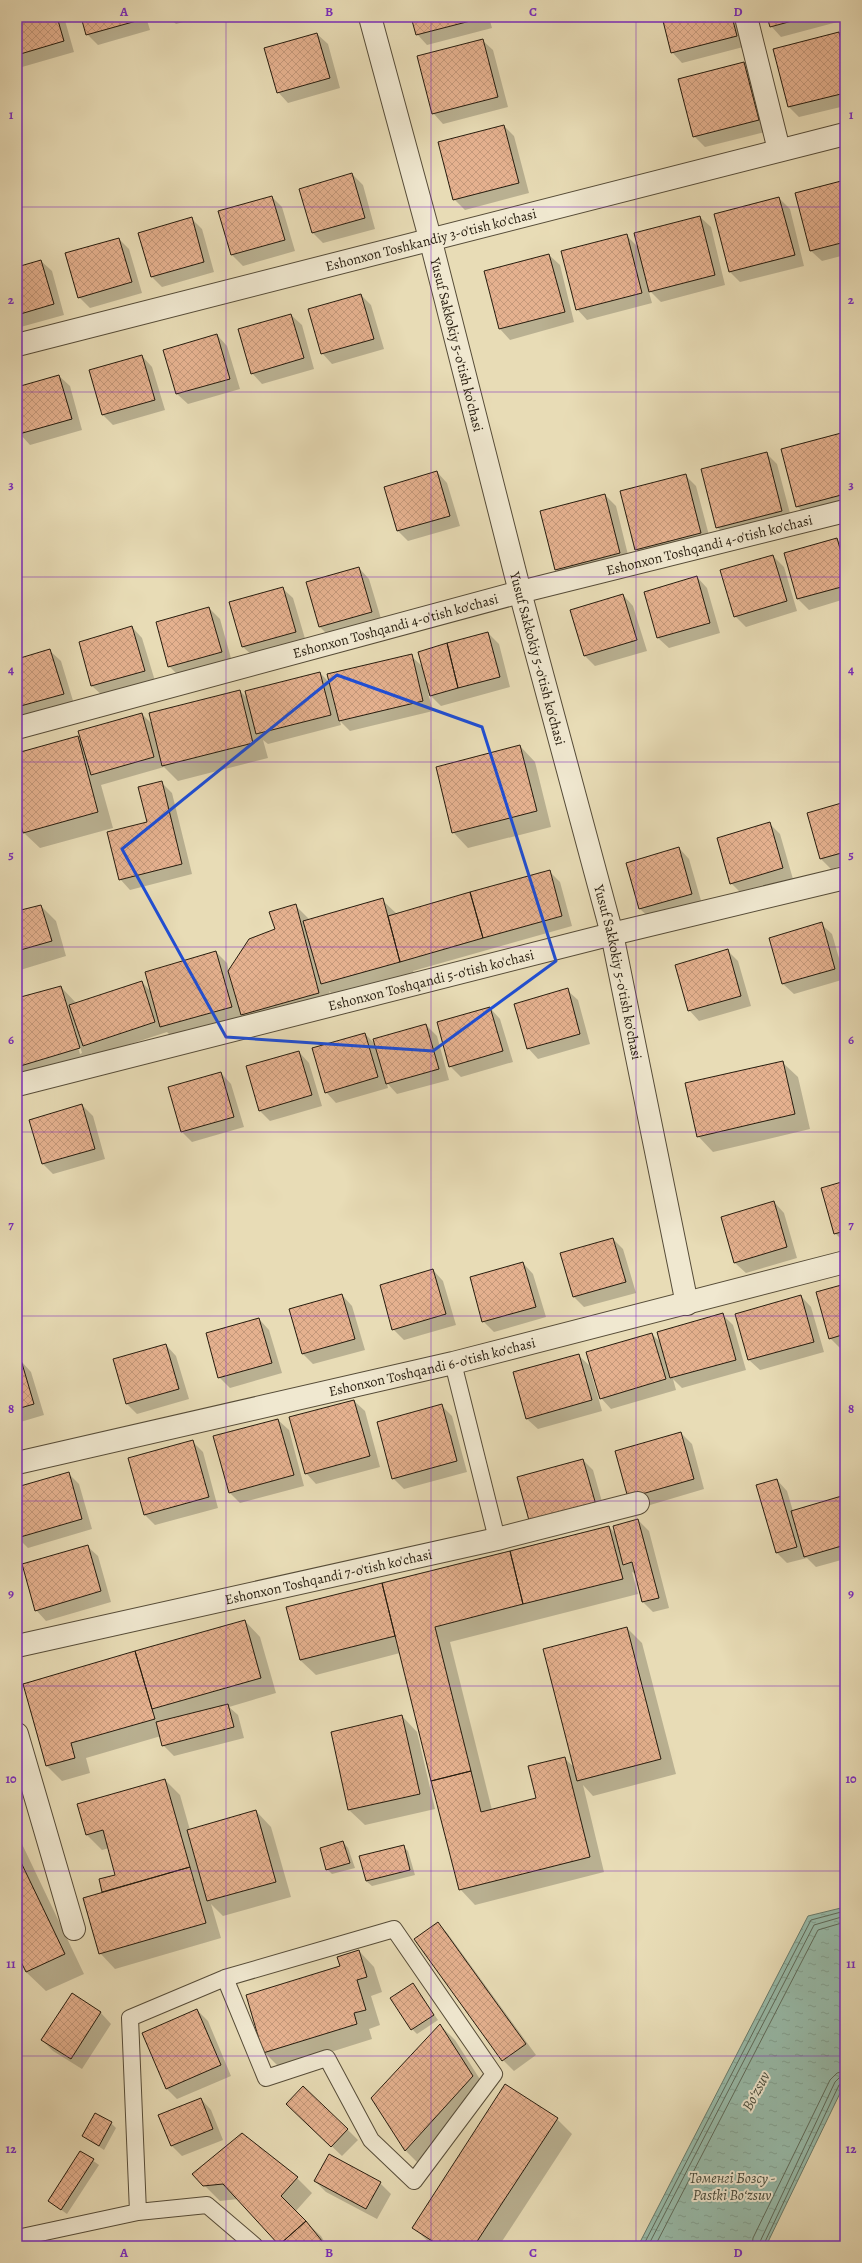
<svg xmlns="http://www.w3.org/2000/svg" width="862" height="2263" font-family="Alegreya,serif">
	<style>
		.water { fill: url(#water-ripples); stroke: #6a7c6c }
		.shadow { fill: #0003; fill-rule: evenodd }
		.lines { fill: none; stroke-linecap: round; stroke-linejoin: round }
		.shore { stroke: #5f6c5c; stroke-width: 1 }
		.building { fill: url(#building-cross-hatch); stroke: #261c0e }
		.lane-casing { stroke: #564c38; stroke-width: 18 }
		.street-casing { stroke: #564c38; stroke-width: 24 }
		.lane { stroke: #f0e8d0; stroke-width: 16 }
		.street { stroke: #f0e8d0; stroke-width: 22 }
		.marked { fill: none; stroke: #1d4ed8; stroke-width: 3; stroke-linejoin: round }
		.grid { fill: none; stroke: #7b2cbf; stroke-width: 1; stroke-opacity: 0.55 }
		.labels { text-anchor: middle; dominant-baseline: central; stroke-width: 4; stroke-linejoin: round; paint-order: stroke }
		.street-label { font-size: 14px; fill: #261c0e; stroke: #f0e8d0 }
		.water-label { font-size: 15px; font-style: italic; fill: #484c3d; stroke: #f0e8d0 }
		.neatline { fill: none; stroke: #7b2cbf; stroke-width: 1.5 }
		.grid-label { font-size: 13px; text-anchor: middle; font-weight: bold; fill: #7b2cbf }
	</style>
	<defs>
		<pattern id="water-ripples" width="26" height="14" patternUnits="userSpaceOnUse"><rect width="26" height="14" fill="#98bcab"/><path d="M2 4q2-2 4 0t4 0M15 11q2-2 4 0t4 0" fill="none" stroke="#83a192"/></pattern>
		<pattern id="building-cross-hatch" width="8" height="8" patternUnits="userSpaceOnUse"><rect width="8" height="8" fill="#e5b18f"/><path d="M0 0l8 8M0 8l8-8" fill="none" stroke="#c4987a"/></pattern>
	</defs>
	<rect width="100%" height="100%" fill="#e8dcb6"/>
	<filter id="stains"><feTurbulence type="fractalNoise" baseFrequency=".005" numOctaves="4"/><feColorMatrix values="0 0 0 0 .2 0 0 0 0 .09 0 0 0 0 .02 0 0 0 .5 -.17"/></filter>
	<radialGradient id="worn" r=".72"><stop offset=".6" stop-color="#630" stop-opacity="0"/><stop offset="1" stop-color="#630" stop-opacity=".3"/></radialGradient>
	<path class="water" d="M845,1907v176l-79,163h-128l170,-330z"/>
	<path class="shadow" d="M17,17h47l10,35 -52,15 -5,-6z
		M82,17h64l4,13 -52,15 -11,-11z
		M169,17h32l-25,7z
		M412,17h77l3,11 -65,17 -10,-11z
		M663,17h76l8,29 -65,17 -10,-11z
		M768,17h77v3l-64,17 -10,-11z
		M838,33l7,7v66l-46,11 -10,-10z
		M317,34l11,10 12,44 -52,15 -10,-11z
		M482,40l11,10 15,57 -65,17 -10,-11z
		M744,63l10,10 15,58 -64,16 -11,-11z
		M504,126l10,10 15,57 -64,17 -11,-11z
		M352,174l11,11 12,44 -52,14 -10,-10z
		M845,181v74l-23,6 -11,-10 -15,-57z
		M272,197l10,10 13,44 -52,15 -11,-11 -12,-43z
		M779,198l11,11 14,57 -64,16 -10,-10z
		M700,217l11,10 14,58 -64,17 -13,-13 4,14 -65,17 -10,-11 49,-74 13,13z
		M191,218l11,11 12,43 -52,15 -10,-10z
		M119,239l10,10 13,44 -52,15 -11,-11z
		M549,255l11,10 14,57 -64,18 -10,-11 -15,-58z
		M41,261l11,10 12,44 -47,13v-60z
		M361,295l10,10 13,44 -52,15 -10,-11z
		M291,315l11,10 12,44 -52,15 -10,-11z
		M217,335l10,11 13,43 -52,15 -11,-10z
		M142,356l10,11 13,43 -52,15 -11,-11z
		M59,376l11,10 12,44 -52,15 -10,-11 -3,-10v-36z
		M845,433v74l-37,10 -11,-11z
		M767,454l10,10 15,57 -64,17 -11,-11z
		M437,472l10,11 13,43 -52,15 -10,-10z
		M685,475l11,11 15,57 -64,17 -11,-11z
		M605,495l11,11 14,57 -64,17 -10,-10z
		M837,539l8,9v51l-36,11 -11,-11 -13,-45z
		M773,556l11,11 13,44 -51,16 -11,-11z
		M359,568l10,11 13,43 -52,15 -11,-11z
		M697,577l10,11 13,45 -51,15 -11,-10z
		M282,588l11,10 13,44 -52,15 -11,-10z
		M623,595l10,11 14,45 -52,15 -10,-10z
		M209,608l11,11 12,43 -52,15 -11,-11z
		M132,627l10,11 13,43 -52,15 -11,-10z
		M488,633l11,11 11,43 -69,19 -13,-13 5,18 -83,20 -10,-10 1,4 -73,19 -5,-4 5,18 -90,23 -14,-14 -63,18 12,43 -73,20 -16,-15 -4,-15 -3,1v-65l60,-17 6,6 59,-29 10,10 88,-33 9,9 71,-27 11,11 80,-28 12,11z
		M50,651l11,10 13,43 -53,15 -4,-4v-55z
		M520,746l15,16 16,65 -83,21 -15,-16z
		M161,782l11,11 20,81 -62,16 -10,-11 28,-57z
		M845,803v62l-14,4 -10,-10z
		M769,823l11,11 13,45 -51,15 -11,-11z
		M679,848l10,11 13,45 -51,15 -11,-10z
		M549,871l11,11 12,44 -159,45 2,6 -78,22 -8,-8 5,18 -77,21 -16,-16 1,3 -70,20 -5,-5 -73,24 -3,-3 3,11 -77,21v-86l44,-12 16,17 65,-22 9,10 65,-40 11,11 2,9 47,-42 19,-25 15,15 72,-20 15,14zM65,1004h2l15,49 -2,1z
		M41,906l15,15 10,35 -49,15v-59z
		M821,924l11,10 13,45 -51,15 -11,-10z
		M727,950l11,11 13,45 -52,15 -10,-11z
		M567,990l11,10 12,44 -52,15 -10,-11z
		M490,1008l10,11 13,43 -52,15 -11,-11z
		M426,1025l11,11 12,44 -52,14 -10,-11 1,5 -52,15 -10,-11 39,-58 11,11z
		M299,1052l10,11 13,43 -52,15 -11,-11z
		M782,1062l16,15 12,52 -97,23 -15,-16z
		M221,1073l10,11 13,43 -52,15 -10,-10z
		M82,1105l11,11 12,43 -52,15 -10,-10z
		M845,1182v61l-10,-10z
		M774,1202l10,11 13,45 -51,15 -11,-10z
		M613,1239l10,10 13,44 -52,14 -10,-10z
		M523,1263l10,11 13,43 -52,15 -11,-11z
		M433,1270l10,11 13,44 -52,15 -11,-11z
		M845,1285v62l-4,2 -11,-11z
		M342,1295l10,11 13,44 -52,14 -10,-10 -13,-44z
		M801,1296l10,11 13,45 -64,18 -11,-10 -13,-46z
		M722,1314l11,11 13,45 -64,18 -9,-9 3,11 -65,19 -10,-11 51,-64 9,9z
		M259,1319l10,11 13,43 -52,15 -11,-11z
		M17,1328l5,16 -5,1z
		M166,1345l10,11 13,43 -52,15 -11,-11z
		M578,1355l11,10 13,46 -64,18 -11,-10z
		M21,1361l10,11 13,43 -27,8v-61z
		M354,1401l11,10 15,56 -64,17 -10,-11z
		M441,1405l11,11 15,56 -63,17 -11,-11z
		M278,1420l11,10 15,56 -64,17 -10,-10z
		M681,1433l11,11 12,45 -64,19 -11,-11z
		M192,1441l11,11 15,56 -63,17 -11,-11z
		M583,1460l10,10 13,46 -88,-38z
		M68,1473l11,11 13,45 -64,19 -11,-11v-49z
		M777,1480l10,11 6,20 52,-15v63l-29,8 -9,-9 -20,5 -10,-10 -20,-67z
		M638,1520l11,11 20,77 -16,4 -10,-10 -7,-28 -4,-2 6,22 -188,48 42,168 45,-11 27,-41 11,10 52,-140 15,15 34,131 -83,22 -10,-11 21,87 -129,33 -15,-16 -60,-236 -84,22 -16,-15 -13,-52 322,-81 7,7z
		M87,1546l11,10 13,46 -65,19 -10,-11z
		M245,1621l15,16 16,56 -47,14 9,8 6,23 -70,18 -11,-11 -2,-9 -75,22 4,15 -28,8 -15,-15 -23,-82z
		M402,1716l15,16 18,77 -70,16 -16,-15z
		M165,1780l15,15 10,35 66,-19 15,16 20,70 -68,19 -12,-12 10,34 -106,31 -15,-16 4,-60 -4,-13 17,-5 -8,-27 -7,2 -15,-15z
		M17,1829l5,15 62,130 -38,17 -20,-19 -9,-21z
		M343,1842l5,6 7,20 -23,6 -5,-5z
		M403,1846l5,5 7,24 -43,11 -6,-5z
		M438,1923l10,11 88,121 -22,16 -11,-11z
		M359,1951l15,16 8,25 -11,4 9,29 -11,4 3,10 -92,29 -16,-16 77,-85z
		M413,1984l25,36 -21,14 -5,-5z
		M72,1994l29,19 10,11 -29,45 -29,-18 -11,-11z
		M197,2010l11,11 23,55 -54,23 -11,-11z
		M440,2025l15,15 33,52 -67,74 -15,-15 -34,-53z
		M201,2099l10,11 12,30 -41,16 -11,-11z
		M298,2114l49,15 11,11 -16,16z
		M557,2119l15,15 -73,112h-66l-19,-18z
		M111,2123l5,5 -12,22 -21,-14z
		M242,2134l55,44 15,15 -17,19 26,24 6,10h-45l-44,-47 -18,2 -16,-16z
		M81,2152l18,13 -32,49 -18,-13z
		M315,2181l65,2 11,11 -14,25 -51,-27z"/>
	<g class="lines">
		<path class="shore" d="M643,2246l168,-326 34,-9
			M648,2246l166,-321 31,-9
			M655,2246l163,-316 27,-8
			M752,2246l1,-8 77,-158 7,-7 8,-2
			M758,2246l77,-164 4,-4 6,-1
			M763,2246l76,-161 6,-3"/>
	</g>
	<path class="building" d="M17,17h40l7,24 -47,14z
		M81,17h58l1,3 -54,15z
		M411,17h71v1l-66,17z
		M662,17h70l5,19 -66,17z
		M767,17h40l-37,10z
		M839,32l6,25v36l-57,14 -15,-58z
		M317,33l13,45 -53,15 -13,-45z
		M483,39l15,58 -66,17 -15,-58z
		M744,62l15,58 -66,17 -15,-58z
		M504,125l15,58 -66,17 -15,-58z
		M352,173l13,45 -53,15 -13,-44z
		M845,180v62l-35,9 -15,-58z
		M272,196l13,44 -54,15 -13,-44z
		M779,197l16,58 -66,17 -15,-58z
		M700,216l15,59 -66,17 -15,-59z
		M192,217l12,45 -53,15 -13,-44z
		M627,234l15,59 -66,17 -15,-59z
		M119,238l13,44 -54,16 -13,-45z
		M549,254l16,58 -66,17 -15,-58z
		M41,260l13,44 -37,11v-48z
		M361,294l13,45 -53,15 -13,-45z
		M291,314l13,44 -53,16 -13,-45z
		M217,334l13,45 -54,15 -13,-44z
		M142,355l13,45 -53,15 -13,-45z
		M59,375l13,44 -53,15 -2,-7v-40z
		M845,432v62l-49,13 -15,-58z
		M767,452l15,59 -66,17 -15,-59z
		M437,471l13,45 -53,15 -13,-44z
		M686,474l15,59 -66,17 -15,-59z
		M605,494l15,59 -65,17 -15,-59z
		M837,538l8,28v20l-48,13 -13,-46z
		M773,555l14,46 -53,16 -14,-47z
		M359,567l13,45 -53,15 -13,-45z
		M697,576l13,47 -53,15 -13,-46z
		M283,587l13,45 -54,15 -13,-45z
		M623,594l14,46 -53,16 -14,-46z
		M209,607l13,45 -54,15 -12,-45z
		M132,626l13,45 -54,15 -12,-44z
		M488,632l12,45 -42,11 -11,-45z
		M447,643l11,45 -28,8 -12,-44z
		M50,649l14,45 -47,13v-48z
		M412,654l11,47 -84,20 -12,-47z
		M320,672l11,43 -75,19 -11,-43z
		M240,690l13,53 -91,23 -13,-53z
		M142,713l12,44 -63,18 -13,-44z
		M78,736l20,76 -75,21 -6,-23v-57z
		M520,745l17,66 -85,22 -16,-66z
		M162,781l20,83 -63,16 -12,-48 40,-10 -9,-35z
		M845,802v50l-25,7 -13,-46z
		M770,822l13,46 -53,16 -13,-46z
		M679,847l13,47 -53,15 -13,-46z
		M550,870l12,46 -79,22 -13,-46z
		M470,892l13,46 -83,24 -12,-46z
		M383,898l17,64 -79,22 -18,-63z
		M296,904l23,89 -78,22 -13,-44 21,-32 26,-10 -6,-17z
		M41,905l11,36 -35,10v-40z
		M822,922l13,47 -53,15 -13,-46z
		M728,949l13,47 -53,15 -13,-46z
		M216,951l16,56 -72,20 -15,-55z
		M142,981l13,41 -72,24 -14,-41z
		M61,986l19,62 -63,19v-69z
		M568,988l12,46 -53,15 -13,-45z
		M490,1007l13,44 -54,16 -12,-45z
		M426,1024l13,45 -53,15 -13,-45z
		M365,1033l13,44 -53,16 -13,-45z
		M299,1051l13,44 -53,16 -13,-45z
		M783,1061l12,53 -98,23 -12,-54z
		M221,1072l13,45 -53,15 -13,-45z
		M82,1104l13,45 -53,15 -13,-44z
		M845,1181v50l-11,3 -13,-46z
		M774,1201l13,46 -53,16 -13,-46z
		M613,1238l13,44 -53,15 -13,-44z
		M523,1262l13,45 -54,15 -12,-45z
		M433,1269l13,45 -54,16 -12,-45z
		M845,1284v50l-16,5 -13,-47z
		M342,1294l13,45 -53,15 -13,-45z
		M801,1295l13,47 -66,18 -13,-46z
		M723,1313l13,47 -66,18 -13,-46z
		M259,1318l13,45 -54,15 -12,-45z
		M652,1333l14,46 -66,20 -14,-47z
		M166,1344l13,45 -53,15 -13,-45z
		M579,1354l13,46 -66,19 -13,-47z
		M21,1360l13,44 -17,5v-48z
		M354,1400l16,56 -65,18 -16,-57z
		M442,1404l15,57 -65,18 -15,-57z
		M278,1419l16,56 -65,18 -16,-57z
		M681,1432l13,47 -66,19 -13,-47z
		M193,1440l16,57 -65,18 -16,-57z
		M583,1459l13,46 -66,19 -13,-47z
		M69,1472l13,47 -65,19v-51z
		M777,1479l20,68 -21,6 -20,-68z
		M845,1495v50l-41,12 -13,-46z
		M638,1519l21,79 -17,4 -10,-40 -9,3 -10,-39z
		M609,1526l14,53 -100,25 -13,-53z
		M88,1545l13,46 -66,20 -13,-47z
		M510,1551l13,53 -88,23 36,144 -40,10 -49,-198z
		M382,1583l13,53 -95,24 -14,-53z
		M245,1620l16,58 -109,31 -17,-58z
		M627,1627l34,132 -84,22 -34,-132z
		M135,1651l20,68 -84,24 4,15 -29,8 -23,-82z
		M228,1704l6,23 -72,19 -6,-24z
		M402,1715l18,79 -72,16 -17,-78z
		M565,1757l25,100 -131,33 -28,-109 40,-10 10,41 55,-14 -8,-32z
		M165,1779l25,88 -88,25 -3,-13 16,-4 -12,-45 -17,5 -9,-31z
		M256,1810l20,72 -69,19 -20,-71z
		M343,1841l7,22 -24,7 -6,-22z
		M404,1845l6,25 -44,11 -7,-25z
		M17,1854l48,100 -39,18 -9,-18z
		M190,1867l16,56 -107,31 -16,-56z
		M438,1922l88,122 -24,17 -88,-122z
		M359,1950l8,27 -10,3 9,30 -12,3 3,11 -94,29 -17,-58 94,-29 -3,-9z
		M413,1983l21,32 -23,15 -21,-32z
		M72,1993l29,19 -30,47 -30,-19z
		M197,2009l24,56 -55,24 -24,-56z
		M440,2024l33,52 -68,75 -34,-53z
		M505,2084l53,34 -84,128h-34l-28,-18z
		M303,2086l45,43 -17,18 -45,-43z
		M201,2098l12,31 -42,17 -13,-31z
		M95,2113l17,9 -13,24 -17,-10z
		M242,2133l56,44 -17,19 25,25 -27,24 -56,-61 -20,2 -11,-12z
		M80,2151l14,8 -33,51 -13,-9z
		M329,2154l52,28 -15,27 -52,-28z
		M306,2221l20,25h-46l-1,-1z"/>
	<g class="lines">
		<defs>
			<path id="lane" d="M453,1363l44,176
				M138,2212l-8,-194 95,-40 169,-49 100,145 -80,107 -43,-41 -44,-82 -61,20 -41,-100
				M17,2238l121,-26 69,-7 48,41"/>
			<g id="street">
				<path id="s1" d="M370,17l60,221 90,354 92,342 75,370"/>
				<path d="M746,17l33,133"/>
				<path id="s2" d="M17,345l828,-211"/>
				<path id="s3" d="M17,728l503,-136 325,-81"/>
				<path id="s4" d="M17,1085l595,-151 233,-56"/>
				<path id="s5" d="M17,1463l436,-100 392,-101"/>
				<path id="s6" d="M17,1646l480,-107 141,-36"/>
				<path d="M17,1734l57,195"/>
			</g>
		</defs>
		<use href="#lane" class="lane-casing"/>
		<use href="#street" class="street-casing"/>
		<use href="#lane" class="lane"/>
		<use href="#street" class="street"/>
	</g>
	<path class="marked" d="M337,675l145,52 74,234 -123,90 -207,-14 -104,-188z"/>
	<path class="grid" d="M226,17v2229M431,17v2229M636,17v2229M17,207h828M17,392h828M17,577h828M17,762h828M17,947h828M17,1132h828M17,1316h828M17,1501h828M17,1686h828M17,1871h828M17,2056h828"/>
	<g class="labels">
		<g class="street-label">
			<text stroke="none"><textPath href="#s2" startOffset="427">Eshonxon Toshkandiy 3-o'tish ko'chasi</textPath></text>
			<text stroke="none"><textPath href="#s1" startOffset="339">Yusuf Sakkokiy 5-o'tish ko'chasi</textPath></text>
			<text stroke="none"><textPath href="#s3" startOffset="716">Eshonxon Toshqandi 4-o'tish ko'chasi</textPath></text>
			<text stroke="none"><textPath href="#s3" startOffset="392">Eshonxon Toshqandi 4-o'tish ko'chasi</textPath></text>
			<text stroke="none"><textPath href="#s1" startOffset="663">Yusuf Sakkokiy 5-o'tish ko'chasi</textPath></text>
			<text stroke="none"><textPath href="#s1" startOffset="987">Yusuf Sakkokiy 5-o'tish ko'chasi</textPath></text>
			<text stroke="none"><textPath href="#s4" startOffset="427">Eshonxon Toshqandi 5-o'tish ko'chasi</textPath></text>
			<text stroke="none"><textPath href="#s5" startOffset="426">Eshonxon Toshqandi 6-o'tish ko'chasi</textPath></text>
			<text stroke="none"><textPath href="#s6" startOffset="319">Eshonxon Toshqandi 7-o'tish ko'chasi</textPath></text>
		</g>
		<g class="water-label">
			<text transform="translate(756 2091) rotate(-62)">Boʻzsuv</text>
			<text x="732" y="2178">Төменгі Бозсу -<tspan x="732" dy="17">Pastki Boʻzsuv</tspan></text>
		</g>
	</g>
	<rect width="862" height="2263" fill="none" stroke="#e8dcb6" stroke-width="44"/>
	<rect x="22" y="22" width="818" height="2219" class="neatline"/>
	<g class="grid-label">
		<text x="124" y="16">A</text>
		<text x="329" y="16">B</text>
		<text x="533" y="16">C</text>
		<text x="738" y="16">D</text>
		<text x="11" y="119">1</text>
		<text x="851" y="119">1</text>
		<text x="11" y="304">2</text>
		<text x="851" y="304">2</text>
		<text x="11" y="489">3</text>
		<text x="851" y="489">3</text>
		<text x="11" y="674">4</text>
		<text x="851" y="674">4</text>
		<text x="11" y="859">5</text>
		<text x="851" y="859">5</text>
		<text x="11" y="1044">6</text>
		<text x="851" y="1044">6</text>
		<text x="11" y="1229">7</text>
		<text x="851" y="1229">7</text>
		<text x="11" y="1413">8</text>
		<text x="851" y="1413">8</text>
		<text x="11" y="1598">9</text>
		<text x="851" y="1598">9</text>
		<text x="11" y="1783">10</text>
		<text x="851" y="1783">10</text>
		<text x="11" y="1968">11</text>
		<text x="851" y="1968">11</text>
		<text x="11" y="2153">12</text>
		<text x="851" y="2153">12</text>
		<text x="124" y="2257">A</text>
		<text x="329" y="2257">B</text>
		<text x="533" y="2257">C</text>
		<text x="738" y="2257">D</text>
	</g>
	<rect width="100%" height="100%" filter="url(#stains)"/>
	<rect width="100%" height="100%" fill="url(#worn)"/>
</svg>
